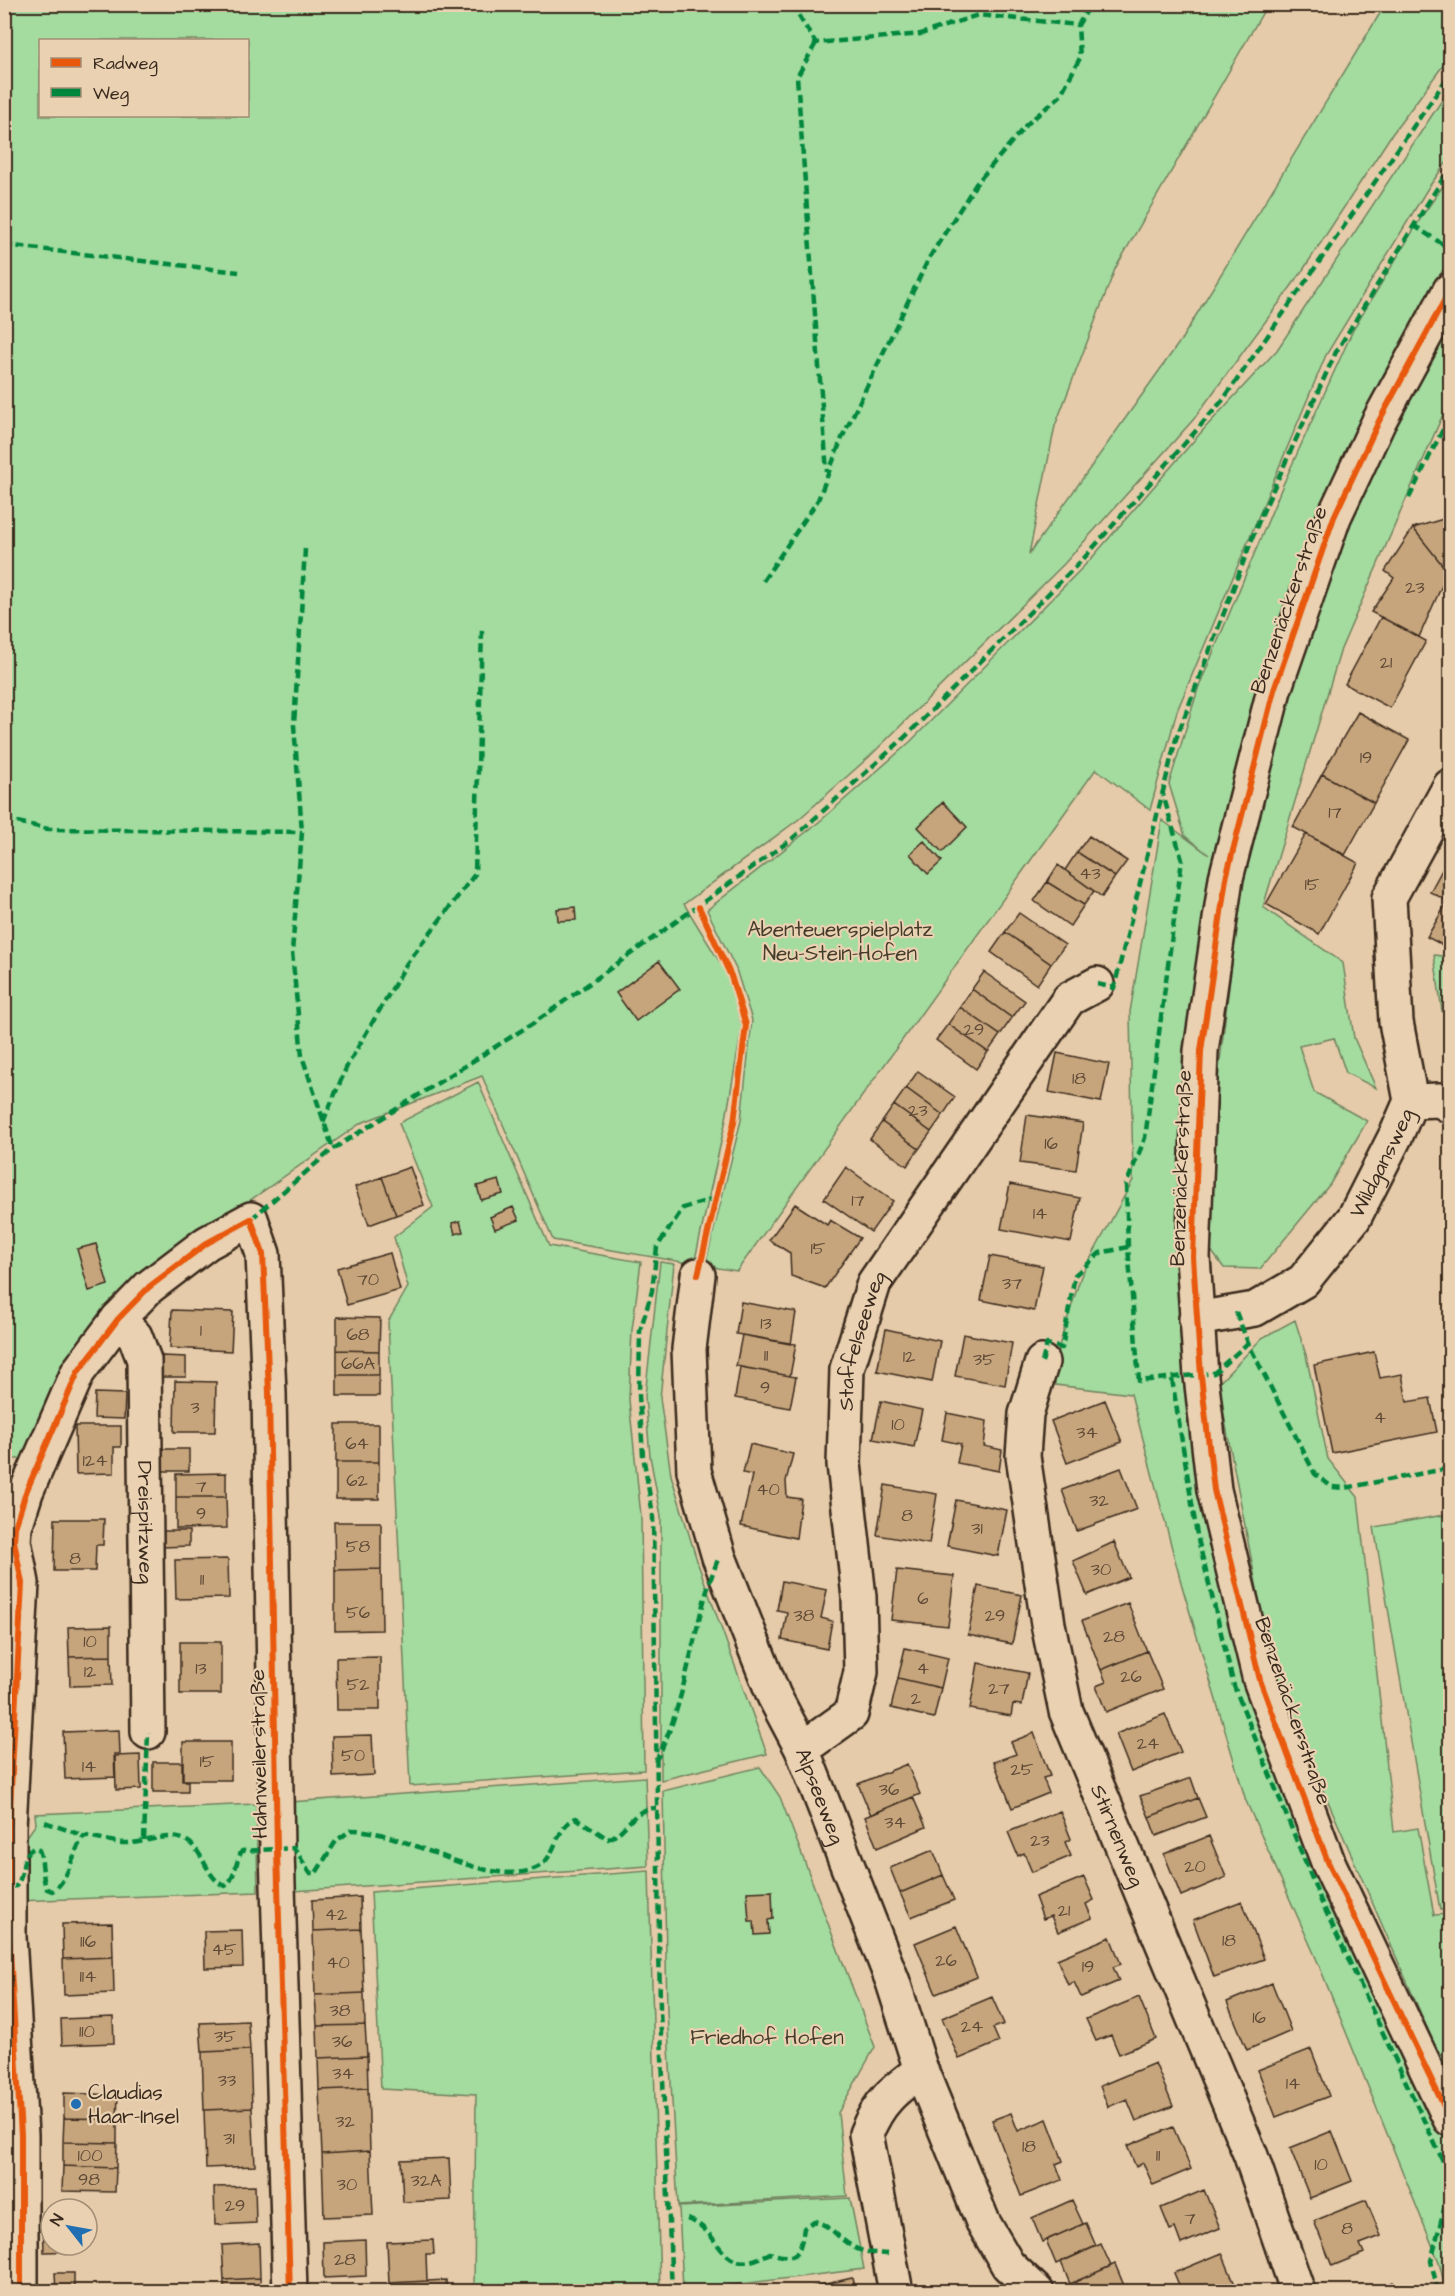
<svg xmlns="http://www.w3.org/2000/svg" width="1455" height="2296" font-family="'Architects Daughter',sans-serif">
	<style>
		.green { fill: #a4db9f; stroke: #70825e; stroke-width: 1.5; fill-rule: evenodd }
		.building { fill: #c6a57c; stroke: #3b2a1e; stroke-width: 1.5 }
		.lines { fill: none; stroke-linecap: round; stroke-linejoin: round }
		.minor-casing { stroke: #3b2a1e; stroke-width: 38 }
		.minor { stroke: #e9d1b1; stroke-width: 33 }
		.quiet { stroke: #00873e; stroke-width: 4.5; stroke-dasharray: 9 4.5; stroke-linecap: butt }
		.cycleway-casing { stroke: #e9d1b1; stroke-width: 10 }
		.cycleway { stroke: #e8590c; stroke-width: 6 }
		.poi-dot { fill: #1f6fb2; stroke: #e9d1b1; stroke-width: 2 }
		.labels { text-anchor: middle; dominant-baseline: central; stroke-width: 4.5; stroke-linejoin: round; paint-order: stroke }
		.number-label { font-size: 18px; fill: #5e4936 }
		.street-label { font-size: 21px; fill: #3b2a1e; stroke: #e9d1b1 }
		.park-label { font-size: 21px; fill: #463c2b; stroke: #e9d1b1 }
		.poi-label { font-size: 21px; fill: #3b2a1e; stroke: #e9d1b1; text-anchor: start }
	</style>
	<rect width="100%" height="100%" fill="#e5cba9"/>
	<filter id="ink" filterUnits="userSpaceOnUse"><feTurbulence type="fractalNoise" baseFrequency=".0167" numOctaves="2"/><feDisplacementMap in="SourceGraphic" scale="12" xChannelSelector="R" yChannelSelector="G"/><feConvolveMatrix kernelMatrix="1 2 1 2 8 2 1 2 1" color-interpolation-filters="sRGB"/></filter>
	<g filter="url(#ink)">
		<path class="green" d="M5,5h1262l-152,264 -60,157 -26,128 152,-214 204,-335h65v51l-60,81 -89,136 -108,147 -129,144 -195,193 -70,62 -115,85 45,73 13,50 -16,92 -32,145 -141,-24 -71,-164 -121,47 -178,124 -154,211 -24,2zM40,40h208v76h-208z
			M1450,88v70l-22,30 -102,167 -149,356 -27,99 -54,-41 -359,502 -32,-5 36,-146 11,-100 -16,-51 -29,-59 112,-88 91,-80 180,-182 114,-131 73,-79z
			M1450,176v82l-30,51 -100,202 -64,177 -43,170 5,5 -36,426 124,547 144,303v152h-4l-7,-29 -123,-304 -70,-157 -64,-215 -51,-192 -84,-10 34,-108 52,-96 -3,-168 32,-192 47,35 -24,-19 -16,-52 29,-95 84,-202 71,-157 69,-114z
			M1450,321v77l-109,251 -78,258 80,56 11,75 22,50 -30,-15 -12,-35 -35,8 15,46 53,29 -37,63 -70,85 -36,-1 -17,-23 12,-176 21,-172 33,-146 67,-227z
			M1434,955l16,2v52l-8,2z
			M478,1082l71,164 92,16 -9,68 -3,70 12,116 3,254 -234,16 -22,-464 20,-35 -14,-50 39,-30 -34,-84z
			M660,1262l14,2 -14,134 11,77 27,89 69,190 -106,26v-264l-11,-60 -5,-60z
			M1295,1320l11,35 22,104 30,38 36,335 24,-4 16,87 16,-1v166l-176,-402 -56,-294 44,-46z
			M1450,1514v394l-10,2 -66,-383z
			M760,1767l20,30 95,250 -37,66 9,83 -169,10 -11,-194 -4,-221z
			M645,1777l3,89 -354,25 -4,-89z
			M256,1804l2,88 -242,9v-49l20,-28 -1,-10z
			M649,1871l11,420h-186l2,-197 -95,-5 -10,-197z
			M850,2198l14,71 -181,22 -4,-84z"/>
		<path class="building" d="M1450,517v54l-2,1 -35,-44z
			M1413,528l35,44 -29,65 -48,-25 23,-34 -9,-7z
			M1381,617l45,24 -36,67 -45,-24z
			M1358,712l51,28 -35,63 -52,-29z
			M1322,774l52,29 -29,52 -52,-28z
			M943,802l24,25 -25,25 -24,-25z
			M1306,834l52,29 -39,71 -53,-30z
			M1089,836l38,25 -12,16 -38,-25z
			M924,841l18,20 -14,13 -18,-20z
			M1077,852l38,25 -13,20 -37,-27z
			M1450,855v94l-23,-12 21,-36 -18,-9z
			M1058,865l36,26 -10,14 -37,-23z
			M1047,882l37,23 -14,21 -36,-25z
			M575,907l1,13 -18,1 -1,-12z
			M1019,913l46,32 -14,19 -46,-32z
			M1005,932l46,32 -14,21 -46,-33z
			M659,961l21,28 -44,32 -20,-28z
			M984,972l41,29 -13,17 -40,-29z
			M972,989l40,29 -12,17 -40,-28z
			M960,1007l40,28 -12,17 -40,-28z
			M948,1024l40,28 -12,17 -40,-29z
			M1057,1053l52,11 -8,38 -52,-10z
			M918,1071l37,26 -12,18 -37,-27z
			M906,1088l37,27 -12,17 -37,-27z
			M894,1105l37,27 -12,17 -37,-27z
			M1027,1115l56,8 -7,47 -56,-7z
			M882,1122l37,27 -12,17 -37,-27z
			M410,1167l14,38 -28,10 -14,-38z
			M846,1167l47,34 -22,31 -47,-33z
			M382,1177l14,38 -27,10 -14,-38z
			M499,1180l4,14 -22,6 -4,-14z
			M1010,1184l70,14 -9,44 -70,-13z
			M795,1204l32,21 3,-5 30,18 -35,50 -34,-12 -1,-23 -21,-13z
			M513,1207l6,13 -24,9 -5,-12z
			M460,1221l3,11 -8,2 -3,-11z
			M96,1244l12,41 -19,6 -12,-42z
			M390,1253l10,37 -53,15 -10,-37z
			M990,1256l53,10 -9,45 -53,-11z
			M741,1302l55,10 -5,32 -55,-10z
			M172,1310l61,2 -2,39 -61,-3z
			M337,1317l43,1 -1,33 -42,-1z
			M886,1329l54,12 -8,41 -55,-11z
			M963,1334l49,9 -7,42 -50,-9z
			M742,1335l54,9 -6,32 -54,-10z
			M337,1350l42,1v24h-42z
			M1374,1352l6,26 22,-4 5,28 23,-4 7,34 -105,21 -18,-88z
			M162,1356l24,1v20h-24z
			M740,1367l56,10 -6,31 -55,-10z
			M337,1375h42v21h-42z
			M175,1381l41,1 -1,50h-41z
			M95,1393l30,1 -1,25 -30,-1z
			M1105,1400l17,42 -55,21 -16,-42z
			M881,1401l41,9 -8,37 -41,-8z
			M947,1413l40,8 -3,25 18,4 -3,21 -42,-8 4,-19 -19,-4z
			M336,1424h43v38h-43z
			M75,1426h46v21h-7v26l-38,1z
			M750,1444l43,10 -7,27 1,16 14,2 -5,39 -55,-12 11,-51 -9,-2z
			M161,1449h28v22h-28z
			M336,1462h43v37h-43z
			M1121,1468l16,41 -60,22 -15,-41z
			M226,1473v24h-50v-23z
			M885,1485l52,9 -8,50 -52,-9z
			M176,1497h50l1,31 -51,1z
			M956,1500l51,10 -9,46 -51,-10z
			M55,1519h49l-1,26h-7l-1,26h-41z
			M334,1522h47v47l-46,1z
			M163,1531h26v15l-26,1z
			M1114,1542l15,35 -42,18 -14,-34z
			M228,1559l1,39 -53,1 -1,-39z
			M381,1569l1,61 -47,1v-61z
			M897,1570l57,6 -6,50 -57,-6z
			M782,1581l45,9 -6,28 11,3 -5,28 -45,-9 5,-28 -10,-2z
			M978,1586l44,9 -10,49 -44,-9z
			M1128,1603l19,48 -46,19 -19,-49z
			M111,1626v30l-42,1 -1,-30z
			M180,1642h41v52h-41z
			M905,1648l43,10 -7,30 -43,-10z
			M1147,1651l16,38 -57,23 -10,-26 10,-4 -5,-12z
			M111,1656l1,29 -42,1 -1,-29z
			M380,1657v53h-43l-1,-52z
			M978,1663l50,10 -6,32 -9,-1 -2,12 -41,-7z
			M898,1678l43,10 -7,30 -43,-10z
			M1165,1714l16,38 -50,20 -15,-38z
			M119,1730l1,24h-6l1,23 -50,2 -2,-47z
			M1034,1733l16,43 -7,2 6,15 -37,15 -18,-46 22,-8 -5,-12z
			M372,1735l2,40 -41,2 -1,-41z
			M183,1742h48v38h-48z
			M140,1755l1,34 -25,1 -1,-34z
			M153,1762h29v19h6v11h-35z
			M907,1764l13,30 -49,21 -13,-31z
			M1191,1778l7,20 -49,19 -9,-21z
			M913,1797l13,30 -49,21 -12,-31z
			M1198,1798l8,19 -50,19 -7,-19z
			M1060,1811l11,28 -6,3 6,14 -39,16 -8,-19 -6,3 -10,-24z
			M1209,1836l17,41 -45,19 -17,-42z
			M933,1850l10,25 -43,18 -10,-25z
			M943,1875l11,25 -43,17 -11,-24z
			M1084,1877l10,23 -8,4 6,14 -34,14 -7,-16 -8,3 -8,-22z
			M772,1891l1,28 -5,1 1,14 -14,1 -1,-14h-5l-2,-29z
			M360,1897l1,32 -48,2 -1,-31z
			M1242,1901l22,58 -50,18 -21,-57z
			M112,1923l1,34 -50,2 -1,-35z
			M956,1926l21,51 -41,17 -21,-51z
			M361,1929l3,64 -49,2 -2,-64z
			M242,1930l1,37 -38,1 -1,-37z
			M1110,1937l11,27 -8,3 6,14 -38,16 -7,-15 -6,3 -11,-26z
			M113,1957l1,36 -50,2 -1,-36z
			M1272,1983l19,48 -44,19 -20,-48z
			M364,1993l1,32 -48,1 -2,-31z
			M992,1997l12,27 -11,4 6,14 -40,17 -17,-41z
			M1139,1997l17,42 -37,15 -8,-19 -15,6 -10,-22z
			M113,2017l1,26 -52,2 -1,-26z
			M248,2021l2,29 -48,2 -2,-29z
			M365,2025l2,31 -49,2 -1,-32z
			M1311,2049l18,47 -53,21 -18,-47z
			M250,2050l2,58 -48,2 -2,-58z
			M367,2056l1,32 -49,2 -1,-32z
			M1155,2063l18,43 -37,15 -9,-22 -19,8 -8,-21z
			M368,2088l2,63 -48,3 -3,-64z
			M64,2093l54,2 -1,24 -53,-1z
			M252,2108l3,58 -49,2 -2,-58z
			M1011,2113l7,18 29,-12 16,42 -7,3 6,16 -41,16 -29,-76z
			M64,2118l53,1v24l-54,-1z
			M1173,2127l18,42 -38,16 -10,-22 -7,4 -9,-21z
			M1332,2131l20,50 -42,17 -20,-50z
			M63,2142l54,1 -1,25 -53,-2z
			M370,2151l3,64 -49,2 -2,-63z
			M449,2158l2,42 -48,2 -2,-42z
			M63,2166l53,2 -1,24 -53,-1z
			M255,2186l1,37 -41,2 -1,-38z
			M1204,2190l16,38 -39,16 -6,-16 -5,2 -9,-22z
			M1072,2200l11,24 -41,18 -10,-24z
			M1366,2200l15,36 -21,8 4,9 -32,13 -18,-45z
			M43,2212h8v33h31v6l-38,1z
			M1086,2223l10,23 -40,18 -10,-24z
			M365,2240l1,36 -42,2 -1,-36z
			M433,2240l1,14h-8l1,27 -38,2 -2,-41z
			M259,2243l1,35 -36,2 -2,-35z
			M1101,2244l10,22 -41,18 -9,-22z
			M1222,2253l16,39h-56l-8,-19z
			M1115,2264l10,24 -7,4h-39l-4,-10z
			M55,2273h19v19h-18z
			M260,2278l1,14h-37v-12z
			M852,2278l3,14h-59v-1z
			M446,2280l1,12h-58v-9z
			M1393,2282l4,10h-27z"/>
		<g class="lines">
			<defs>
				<g id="minor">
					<path d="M1450,290l-71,131 -45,96 -60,173 -48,188 -25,173 -8,206 8,119 13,114 46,190 68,182 122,257"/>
					<path d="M1411,1101l29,-1 10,6"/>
					<path id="s1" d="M698,1275l-9,74 5,122 25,86 55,139 28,53 91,233 28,88 62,152 25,43 29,27"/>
					<path id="s2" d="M118,1319l17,17 9,24 4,372"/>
					<path id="s3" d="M1196,1319l59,-10 48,-28 51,-63 43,-85 14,-32 -15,-79 -7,-124 61,-112"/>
					<path id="s4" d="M1042,1362l-16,52 -3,42 25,168 18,87 185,445 47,136"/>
					<path id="s5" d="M802,1749l49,-35 10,-42 -2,-75 -15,-133 3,-95 27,-86 195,-284 28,-15"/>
					<path d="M21,2292v-157l-12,-198v-110l13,-244 -8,-42 1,-14 11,-35 52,-120 40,-53 31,-32 58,-44 44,-24 12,35 6,139 8,458 13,441"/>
					<path d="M896,2292l-30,-158c13,-33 28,-44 55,-64"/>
				</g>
			</defs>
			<use href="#minor" class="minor-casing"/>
			<use href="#minor" class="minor"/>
			<path class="quiet" d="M791,4l25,39 105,-9 57,-19 100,10 13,-21
				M816,43l-19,34 30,395
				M1413,225l37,24
				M4,245l235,27
				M1409,498l41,-83
				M305,549l-11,176 8,107 -10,120 10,104 31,93
				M763,581l55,-81 24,-62 87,-180 47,-74 50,-59 34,-29 20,-38 -2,-33
				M4,819l44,10 254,3
				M1097,984l17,4 62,-249 84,-221 76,-166 114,-185
				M323,1122l24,-56 60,-103 68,-89 7,-244
				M251,1219l82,-70 205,-129 254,-181 112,-101 181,-181 138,-157 227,-326
				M1128,1247l-2,-62 19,-47 37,-278 -20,-69
				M1236,1312l12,31 67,131 17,13 13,1 105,-20
				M1042,1362l5,-18 15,4 13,-73 25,-22 28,-6 11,134 75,-8 34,-30
				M1172,1379l25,156 37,151 87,215 129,275
				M655,1762c34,-62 36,-138 64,-205
				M45,1822l39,14
				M144,1840l4,-108
				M9,1887l7,-1c10,-11 3,-31 18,-38l5,2c5,12 2,26 8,39l5,2c17,-9 20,-39 32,-55 16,1 31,8 46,7 18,-1 43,-13 60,0 14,11 18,37 35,43 11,-7 10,-25 17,-35l52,-3 16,25h6l20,-32 15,-11c53,-1 138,62 187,37 19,-10 17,-41 38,-49l32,21c19,-7 24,-31 48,-31
				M687,2219c38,12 30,63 83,34 29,9 30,0 34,-25l10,-7c19,5 21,15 36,24 12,8 24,8 38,9
				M672,2292l-12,-283 -7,-494 -10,-60 -4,-60 1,-64 12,-40 5,-44 26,-39 32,-10
				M1438,2292l-7,-31 19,-76"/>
			<defs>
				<path id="cycleway" d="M1450,290l-71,131 -45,96 -60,173 -48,188 -25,173 -8,206 8,119 13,114 46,190 68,182 122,257
					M698,1275l36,-153 12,-97 -15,-49 -32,-69
					M21,2292v-157l-12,-198v-110l13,-244 -8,-42 1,-14 11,-35 52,-120 40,-53 31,-32 58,-44 44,-24 12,35 6,139 8,458 13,441"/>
			</defs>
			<use href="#cycleway" class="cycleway-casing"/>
			<use href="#cycleway" class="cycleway"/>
		</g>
	</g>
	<circle class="poi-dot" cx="76" cy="2104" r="6"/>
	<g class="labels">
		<g class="number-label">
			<text x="1415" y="587">23</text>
			<text x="1386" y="662">21</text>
			<text x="1366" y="757">19</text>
			<text x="1335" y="812">17</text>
			<text x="1090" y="873">43</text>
			<text x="1312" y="884">15</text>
			<text x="974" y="1029">29</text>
			<text x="1079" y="1078">18</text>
			<text x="918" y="1110">23</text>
			<text x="1051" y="1143">16</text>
			<text x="858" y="1200">17</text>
			<text x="1040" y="1213">14</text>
			<text x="818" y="1248">15</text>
			<text x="368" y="1279">70</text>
			<text x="1012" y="1283">37</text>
			<text x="766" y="1323">13</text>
			<text x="201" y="1330">1</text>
			<text x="358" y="1334">68</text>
			<text x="766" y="1355">11</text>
			<text x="909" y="1356">12</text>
			<text x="984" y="1359">35</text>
			<text x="358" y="1363">66A</text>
			<text x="765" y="1387">9</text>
			<text x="195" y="1407">3</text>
			<text x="1380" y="1417">4</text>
			<text x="898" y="1424">10</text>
			<text x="1087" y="1432">34</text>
			<text x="357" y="1443">64</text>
			<text x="95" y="1460">124</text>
			<text x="357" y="1480">62</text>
			<text x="201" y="1486">7</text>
			<text x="768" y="1489">40</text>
			<text x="1099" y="1500">32</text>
			<text x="201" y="1513">9</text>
			<text x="907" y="1515">8</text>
			<text x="977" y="1528">31</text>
			<text x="358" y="1546">58</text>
			<text x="75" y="1558">8</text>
			<text x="1101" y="1569">30</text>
			<text x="202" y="1579">11</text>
			<text x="923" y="1598">6</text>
			<text x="358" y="1612">56</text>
			<text x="804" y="1615">38</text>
			<text x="995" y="1615">29</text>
			<text x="1114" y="1636">28</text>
			<text x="90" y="1641">10</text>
			<text x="201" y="1668">13</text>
			<text x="923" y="1668">4</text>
			<text x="90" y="1671">12</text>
			<text x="1131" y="1676">26</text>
			<text x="358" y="1684">52</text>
			<text x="999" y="1688">27</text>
			<text x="916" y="1698">2</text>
			<text x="1148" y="1743">24</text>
			<text x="353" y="1755">50</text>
			<text x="207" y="1761">15</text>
			<text x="89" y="1766">14</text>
			<text x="1022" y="1769">25</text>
			<text x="889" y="1789">36</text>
			<text x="895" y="1822">34</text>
			<text x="1040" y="1840">23</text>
			<text x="1195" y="1866">20</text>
			<text x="1064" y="1910">21</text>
			<text x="336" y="1914">42</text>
			<text x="1229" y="1940">18</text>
			<text x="88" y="1941">116</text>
			<text x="224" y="1949">45</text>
			<text x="946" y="1960">26</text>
			<text x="338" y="1962">40</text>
			<text x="1088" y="1966">19</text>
			<text x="88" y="1976">114</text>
			<text x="340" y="2010">38</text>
			<text x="1259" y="2017">16</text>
			<text x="972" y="2026">24</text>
			<text x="87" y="2031">110</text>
			<text x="225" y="2036">35</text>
			<text x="342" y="2041">36</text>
			<text x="343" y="2073">34</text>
			<text x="227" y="2080">33</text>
			<text x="1293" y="2083">14</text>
			<text x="345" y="2121">32</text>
			<text x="229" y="2138">31</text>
			<text x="1029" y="2146">18</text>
			<text x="90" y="2155">100</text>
			<text x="1158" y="2155">11</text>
			<text x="1321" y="2164">10</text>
			<text x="89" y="2179">98</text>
			<text x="426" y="2180">32A</text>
			<text x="347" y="2184">30</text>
			<text x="235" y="2205">29</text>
			<text x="1190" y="2218">7</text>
			<text x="1347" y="2228">8</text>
			<text x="345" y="2259">28</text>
		</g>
		<g class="street-label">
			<text transform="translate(1289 600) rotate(-71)">Benzenäckerstraße</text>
			<text stroke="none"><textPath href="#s3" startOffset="258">Wildgansweg</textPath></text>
			<text transform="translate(1181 1168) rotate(-88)">Benzenäckerstraße</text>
			<text stroke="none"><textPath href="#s5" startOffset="438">Staffelseeweg</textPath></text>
			<text stroke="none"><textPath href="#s2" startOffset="212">Dreispitzweg</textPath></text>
			<text transform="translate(1293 1711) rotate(71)">Benzenäckerstraße</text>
			<text transform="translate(259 1754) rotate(-91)">Hahnweilerstraße</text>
			<text stroke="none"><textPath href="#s1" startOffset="546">Alpseeweg</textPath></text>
			<text stroke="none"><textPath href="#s4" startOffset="490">Stirnenweg</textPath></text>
		</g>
		<g class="park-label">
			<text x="840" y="929">Abenteuerspielplatz<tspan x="840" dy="24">Neu-Stein-Hofen</tspan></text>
			<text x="767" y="2037">Friedhof Hofen</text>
		</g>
		<g class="poi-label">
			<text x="88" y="2092">Claudias<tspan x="88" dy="24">Haar-Insel</tspan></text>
		</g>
	</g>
	<rect width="1455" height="2296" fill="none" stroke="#e9d1b1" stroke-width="24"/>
	<rect x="12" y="12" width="1431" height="2272" fill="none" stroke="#3b2a1e" stroke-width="2" filter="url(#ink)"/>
	<rect x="39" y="39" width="210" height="78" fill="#e9d1b1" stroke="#a38e76" stroke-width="1.5"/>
	<rect x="51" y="58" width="30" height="9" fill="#e8590c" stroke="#a38e76" stroke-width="1.5"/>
	<text x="93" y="69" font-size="18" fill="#3b2a1e">Radweg</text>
	<rect x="51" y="88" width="30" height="9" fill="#00873e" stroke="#a38e76" stroke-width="1.5"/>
	<text x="93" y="99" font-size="18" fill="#3b2a1e">Weg</text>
	<g transform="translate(69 2227) rotate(301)"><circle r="28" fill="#e9d1b1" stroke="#a38e76" stroke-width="1.5"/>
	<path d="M0-4.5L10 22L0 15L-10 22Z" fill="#1f6fb2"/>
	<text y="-9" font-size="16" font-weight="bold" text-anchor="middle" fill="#3b2a1e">N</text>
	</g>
</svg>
